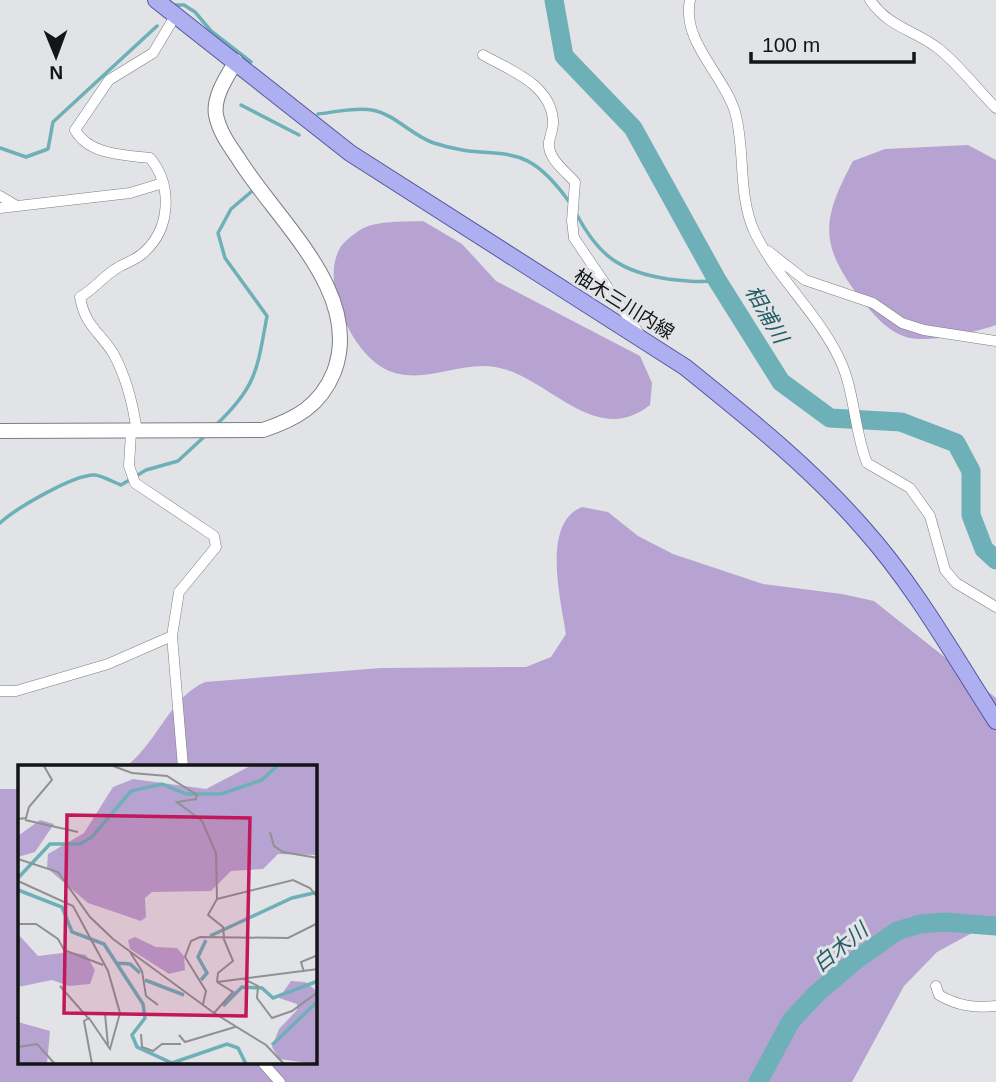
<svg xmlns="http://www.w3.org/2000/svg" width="996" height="1082" font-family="Arial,'Noto Sans JP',sans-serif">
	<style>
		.forest { fill: #b7a3d1 }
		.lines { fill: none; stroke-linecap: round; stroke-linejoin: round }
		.stream { stroke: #6db0b8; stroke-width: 3.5 }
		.river { stroke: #6db0b8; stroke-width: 19 }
		.street-casing { stroke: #7c7e81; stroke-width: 11 }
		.secondary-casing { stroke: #7c7e81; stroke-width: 16 }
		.primary-casing { stroke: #54579d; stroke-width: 18 }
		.street { stroke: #fff; stroke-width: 10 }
		.secondary { stroke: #fff; stroke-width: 14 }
		.primary { stroke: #adaff0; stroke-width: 16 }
		.labels { text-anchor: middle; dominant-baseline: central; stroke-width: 6; stroke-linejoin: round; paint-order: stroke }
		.street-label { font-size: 19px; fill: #141516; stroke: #e1e3e6 }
		.water-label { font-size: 21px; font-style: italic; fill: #245d63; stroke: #e1e3e6 }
		.inset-river { fill: none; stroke: #6db0b8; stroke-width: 3.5 }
		.inset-road { fill: none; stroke: #8f9193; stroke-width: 2 }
		.view { fill: #c2185b; fill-opacity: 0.15; stroke: #c2185b; stroke-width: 3.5 }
		.inset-edge { fill: none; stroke: #141516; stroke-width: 3.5 }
	</style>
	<rect width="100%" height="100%" fill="#e1e3e6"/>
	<path class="forest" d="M968,145l28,15v165c-20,7 -70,19 -90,12 -19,-6 -33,-23 -45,-38 -42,-54 -40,-78 -8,-138l32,-12z
		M423,221l39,23 34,37 144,75 12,27 -2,22c-56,44 -101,-29 -155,-38 -38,-6 -74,20 -110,2 -34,-17 -65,-87 -45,-121 3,-6 14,-14 20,-18 16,-10 45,-8 63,-9z
		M582,507l26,5 30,24 35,18 90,30 79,10 32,7 122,97v222l-59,32 -33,34 -52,96h-852v-293h19v274h296v-296h-190c31,-22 45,-70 80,-85l176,-14 145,-1 25,-10 15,-23c-5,-34 -25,-111 16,-127z"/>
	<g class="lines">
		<path class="stream" d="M173,5h11l11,7 16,19 40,31
			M241,105l58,30
			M318,114c17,-2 38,-7 54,-4 23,4 40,26 62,33 66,22 86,-11 136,60
			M0,148l26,9 22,-8 5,-27 104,-96
			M576,213c22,43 45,59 92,66 18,2 32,4 49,1
			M216,425c41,-39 41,-55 51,-109l-42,-58 -7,-25 13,-24 20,-17
			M0,523c15,-14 74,-49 95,-48 8,1 18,7 26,10l25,-15 32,-9 28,-26"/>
		<path class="river" d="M554,0l10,56 69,72 84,152 64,102 49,36 71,4 55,21 15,28v44l13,34 12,11
			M758,1082l33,-61 25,-27 40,-34 41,-29 23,-7 25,-2 51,4"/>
		<defs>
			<path id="street" d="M690,0c-9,41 34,75 45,112 11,39 2,83 20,121 22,45 63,80 85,127 15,32 14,71 27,103l43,25 20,28 15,54 11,13 40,24
				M870,0c19,28 45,30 69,49 21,17 38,40 57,59
				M483,55c27,15 67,29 70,65 1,7 -3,16 -4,22 -2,16 16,29 26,40l-3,39 2,17 66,97
				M0,196l15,9
				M0,208l130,-15 33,-10
				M768,251l37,29 68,23 29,20 22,7 72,11
				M131,432l-2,34 6,17 79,53 2,11 -37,45 -7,44 11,131
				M137,432c-4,-28 -10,-54 -24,-79 -14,-22 -28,-27 -33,-56 13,-7 22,-19 34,-27 8,-6 20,-9 28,-16 29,-24 31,-68 8,-96 -26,-3 -61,-3 -75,-28l34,-50 44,-27 24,-40
				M0,691h16l92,-27 64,-28
				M936,986l3,9c19,11 35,13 57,11
				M263,1063l17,19"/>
			<path id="secondary" d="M0,431l263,-1c33,-11 57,-24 71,-58 30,-79 -58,-152 -96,-214 -9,-13 -19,-27 -22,-43 -3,-19 11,-38 20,-54"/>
			<path id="primary" d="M156,0l194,153 335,214c62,50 126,101 178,161 52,58 91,128 133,193"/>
		</defs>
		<use href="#street" class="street-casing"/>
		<use href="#secondary" class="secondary-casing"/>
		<use href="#primary" class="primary-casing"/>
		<use href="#street" class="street"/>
		<use href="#secondary" class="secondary"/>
		<use href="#primary" class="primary"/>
	</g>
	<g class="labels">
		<g class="street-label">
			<text transform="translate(624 304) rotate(32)">柚木三川内線</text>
		</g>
		<g class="water-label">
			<text transform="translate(767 314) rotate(60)">相浦川</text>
			<text transform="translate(840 947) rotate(-39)">白木川</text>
		</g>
	</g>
	<g transform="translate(18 765)">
		<rect width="299" height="299" fill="#e1e3e6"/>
		<path d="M232,1h67v89l-39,-1 -15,15 -32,2 -20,20 -59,1 -7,6 1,19 -5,4 -53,-18 -41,-35 1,-14 36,-21 29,-46 20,-8 73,10zM22,55l14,4 -19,28 -17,5v-21zM0,169l20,22 32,-4 16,3 9,15 -5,14 -21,2 -17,-6 -34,7zM117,172l21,10 21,1 7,8 1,14 -16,4 -39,-25 -2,-9zM273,216l14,1 12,9v73l-38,-5 -7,-12 7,-18 18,-19v-6l-18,-6zM0,257l32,9 -3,33h-29z" fill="#b7a3d1"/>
		<path class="inset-river" d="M0,113l32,-34h30l12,-7 39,-46 31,-7 24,10h35l41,-14 15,-14M0,125l44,17 10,25 32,12 39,60 2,14 -13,17 5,12 35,16 55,-19 11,4 8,16M192,171l82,-38 26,-6M98,198l14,1 10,9M127,215l39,15M183,215l6,-7 -9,-16 8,-17M205,241l19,-19 20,1 11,10 45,-17M254,280l46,-44"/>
		<path class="inset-road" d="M95,1l19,7 35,3 30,19 -1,4 -19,3 25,19 14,32 1,46 -9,16 15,12 1,10M0,54l8,-1 3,-11 23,-27 -8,-14M7,55l53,12M252,67l4,14 9,6 35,6M0,94l40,13 32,45 23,22 101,74 52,32 18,19M0,116l55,25 35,65 12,42 -10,36 -21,-31 -5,3 8,43M199,134l76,-19 17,8 8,10M0,159h18l22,15 6,11 39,15M112,187l12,19 4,25 12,9M286,207l-3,-10 17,-7M226,214l14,7 -1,12 15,20 20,-7 26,-19M199,217l101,-13M199,217l1,-9 15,-12 -10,-24M42,221l28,32M185,239l3,-13 -21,-34 6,-16 9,-4 88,1 30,-15M196,248l19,-21 -16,-10M87,249l3,31M123,269l1,13 11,4 9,-7h19M161,270l6,7 50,-15M0,282l19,-3 18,20"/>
		<path class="view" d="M49,50l183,3 -4,198 -182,-3z"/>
		<rect width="299" height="299" class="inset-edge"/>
	</g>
	<g transform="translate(56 56) rotate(179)" stroke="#e1e3e6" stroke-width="5" paint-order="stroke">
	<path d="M0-5L12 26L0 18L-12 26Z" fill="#141516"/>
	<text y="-10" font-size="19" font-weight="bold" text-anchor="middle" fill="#141516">N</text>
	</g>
	<path d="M751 52v10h163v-10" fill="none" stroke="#141516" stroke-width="3.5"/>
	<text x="762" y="52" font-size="21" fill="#141516" stroke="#e1e3e6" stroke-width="5" paint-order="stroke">100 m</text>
</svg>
